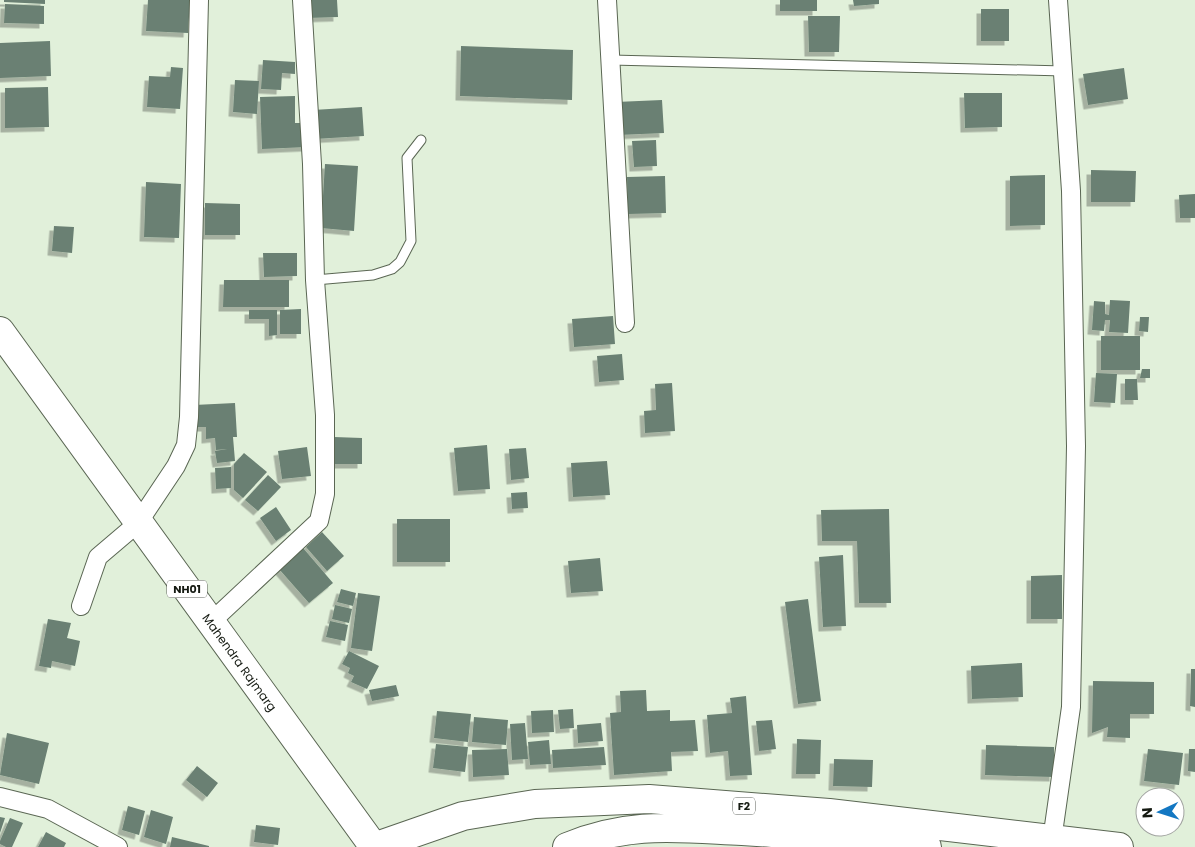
<svg xmlns="http://www.w3.org/2000/svg" width="1195" height="847" font-family="Poppins,sans-serif">
	<style>
		.building { fill: #6a8073; filter: url(#shadow) }
		.lines { fill: none; stroke-linecap: round; stroke-linejoin: round }
		.service-casing { stroke: #5a6653; stroke-width: 11 }
		.minor-casing { stroke: #5a6653; stroke-width: 20 }
		.primary-casing { stroke: #5a6653; stroke-width: 30 }
		.trunk-casing { stroke: #5a6653; stroke-width: 30 }
		.service { stroke: #fff; stroke-width: 9 }
		.minor { stroke: #fff; stroke-width: 18 }
		.primary { stroke: #fff; stroke-width: 28 }
		.trunk { stroke: #fff; stroke-width: 28 }
		.labels { text-anchor: middle; dominant-baseline: central; stroke-width: 4; stroke-linejoin: round; paint-order: stroke }
		.shield { fill: #fff; stroke: #5b5f59; stroke-width: 1 }
		.shield-label { font-size: 11px; font-weight: bold; fill: #151a12 }
		.street-label { font-size: 12px; fill: #151a12; stroke: #fff }
	</style>
	<defs>
		<filter id="shadow"><feDropShadow dx="-4.5" dy="4.5" stdDeviation="0" flood-color="#0004"/></filter>
	</defs>
	<rect width="100%" height="100%" fill="#e1f0da"/>
	<path class="building" d="M4,0h41v4l-41,-2z
		M148,0h42l-2,33 -42,-2z
		M306,0h31l1,17 -31,1z
		M780,0h37v11h-37z
		M853,0h26v4l-25,2z
		M5,4l39,2v18l-40,-1z
		M981,9h28v32h-28z
		M808,16h32l-1,36h-30z
		M50,41l1,35 -51,2v-35z
		M461,46l112,4 -1,50 -112,-4z
		M263,60l32,2v12l-13,-1 -1,17 -20,-1z
		M171,67l12,1 -3,41 -33,-2 2,-31 21,1z
		M1124,68l4,31 -40,6 -5,-31z
		M235,80l24,1 -2,33 -24,-2z
		M48,87l1,40 -44,1v-40z
		M964,93h38v34l-37,1z
		M295,96v27h10l2,24 -45,2 -2,-52z
		M662,100l2,33 -46,2 -2,-33z
		M362,107l2,29 -50,3 -1,-29z
		M656,140l1,26 -23,1 -2,-26z
		M325,164l33,2 -4,65 -33,-3z
		M1091,170l45,1 -1,31h-44z
		M1045,175v50l-35,1v-50z
		M665,176l1,37 -38,1 -1,-37z
		M146,182l35,2 -2,54 -35,-1z
		M1195,194v24h-15l-1,-23z
		M205,203l35,1v31h-35z
		M54,226l20,1 -2,26 -20,-2z
		M263,253h34v23l-33,1z
		M224,280h65v27h-66z
		M1110,300l20,1 -2,32 -19,-1 1,-12h-5l-1,11 -12,-1 2,-29 11,1v12l4,1z
		M301,309v25h-21v-24z
		M249,310h28v25l-8,1v-17h-20z
		M613,316l2,28 -41,3 -2,-28z
		M1140,317h9l-1,15 -9,-1z
		M1101,336h39v34h-39z
		M622,354l2,26 -25,2 -2,-26z
		M1142,369h8v9h-10z
		M1096,373l21,1 -2,29 -21,-1z
		M1125,379h12l1,21h-13z
		M672,383l3,48 -30,2 -1,-22 12,-1 -1,-26z
		M235,403l2,34h-4l2,24 -18,2 -2,-12 12,-2 -11,1 -1,-12 -9,1v-12h-10l-2,-22z
		M334,437l28,1v26h-29z
		M487,445l3,44 -32,2 -4,-43z
		M307,447l4,29 -29,3 -4,-28z
		M526,448l3,30 -18,2 -2,-31z
		M244,453l23,19 -24,26 -9,-8v-26z
		M607,461l3,34 -37,2 -2,-34z
		M231,467v21l-15,1 -1,-21z
		M268,475l13,12 -23,24 -13,-11z
		M527,492l1,16 -16,1 -1,-16z
		M276,507l15,23 -15,11 -16,-23z
		M889,509l2,94h-32l-2,-62h-35l-1,-31z
		M397,519h53v43h-53z
		M322,532l22,24 -17,15 -21,-24z
		M303,548l30,35 -24,20 -30,-34z
		M843,555l3,71 -23,1 -4,-70z
		M600,558l3,33 -32,2 -3,-32z
		M1062,575v44h-31v-43z
		M341,589l15,4 -3,13 -16,-4z
		M358,593l22,3 -8,55 -21,-3z
		M808,599l13,102 -23,3 -13,-102z
		M335,605l17,4 -3,14 -17,-4z
		M48,619l23,4 -4,15 13,3 -5,25 -23,-5 -1,7 -12,-2z
		M330,621l18,4 -3,16 -19,-4z
		M349,651l30,15 -12,23 -16,-7 3,-6 -6,-3 2,-5 -8,-4z
		M1022,663l1,34 -51,2 -1,-33z
		M1191,669h4v38l-5,-1z
		M1093,681l61,1v32h-24v24l-23,-1 1,-10 -16,6z
		M396,685l3,11 -27,5 -3,-11z
		M646,690l1,21 23,-1v11l25,-1 3,31 -27,1 1,19 -58,4 -4,-62 11,-1 -1,-21z
		M746,696l6,79 -22,1 -2,-25 -18,2 -3,-38 25,-2 -2,-15z
		M573,709l1,19 -14,1 -2,-19z
		M553,710l1,22 -22,1 -1,-22z
		M437,711l34,3 -3,28 -34,-4z
		M474,717l34,3 -2,25 -34,-3z
		M772,720l4,29 -17,2 -3,-30z
		M525,723l3,36 -16,1 -2,-36z
		M601,723l2,18 -25,2 -1,-18z
		M7,733l42,10 -10,41 -39,-9z
		M797,739l24,1 -1,34h-24z
		M549,740l2,24 -21,1 -2,-23z
		M436,744l32,3 -3,25 -32,-4z
		M986,745l68,2v30l-69,-2z
		M604,747l2,18 -53,3 -1,-18z
		M507,749l2,26 -36,2 -1,-27z
		M1148,749l35,4 -4,32 -35,-4z
		M1189,749h6v23l-7,-1z
		M834,759l39,1 -1,27 -39,-1z
		M197,766l21,17 -11,14 -21,-17z
		M128,806l17,5 -6,24 -17,-5z
		M151,810l22,7 -7,27 -22,-7z
		M0,817l5,1 -5,15z
		M10,818l13,5 -11,24h-6l-6,-3v-3z
		M256,825l24,3 -2,17 -24,-3z
		M46,832l20,11 -2,4h-26z
		M172,837l37,9v1h-39z"/>
	<g class="lines">
		<defs>
			<path id="service" d="M611,60l453,11
				M315,280l58,-5 19,-6 8,-7 11,-21 -4,-83 14,-18"/>
			<path id="minor" d="M607,0l18,323
				M81,606l17,-49 40,-34 38,-57 10,-21 3,-28 10,-417
				M211,622l108,-101 6,-27v-79l-10,-135 -3,-116 -10,-164
				M0,797l48,12 70,38
				M1052,840l19,-133 5,-261 -5,-255 -13,-191"/>
			<path id="primary" d="M374,847l89,-31 72,-12 114,-5 180,14 290,34
				M567,847c63,-26 110,-19 175,-16 62,4 124,9 185,16"/>
			<g id="trunk">
				<path id="s1" d="M0,331l374,516"/>
			</g>
		</defs>
		<use href="#service" class="service-casing"/>
		<use href="#minor" class="minor-casing"/>
		<use href="#primary" class="primary-casing"/>
		<use href="#trunk" class="trunk-casing"/>
		<use href="#service" class="service"/>
		<use href="#minor" class="minor"/>
		<use href="#primary" class="primary"/>
		<use href="#trunk" class="trunk"/>
	</g>
	<g class="labels">
		<g class="shield">
			<rect x="167" y="580.5" width="40" height="17" rx="4"/>
			<rect x="733" y="797.5" width="22" height="17" rx="4"/>
		</g>
		<g class="shield-label">
			<text x="187" y="589">NH01</text>
			<text x="744" y="806">F2</text>
		</g>
		<g class="street-label">
			<text stroke="none"><textPath href="#s1" startOffset="409">Mahendra Rajmarg</textPath></text>
		</g>
	</g>
	<g transform="translate(1160 812) rotate(266)"><circle r="24" fill="#ffffff" stroke="#a1a3a0"/>
	<path d="M0-4L9 19L0 12L-9 19Z" fill="#1377c2"/>
	<text y="-8" font-size="14" font-weight="bold" text-anchor="middle" fill="#151a12">N</text>
	</g>
</svg>
